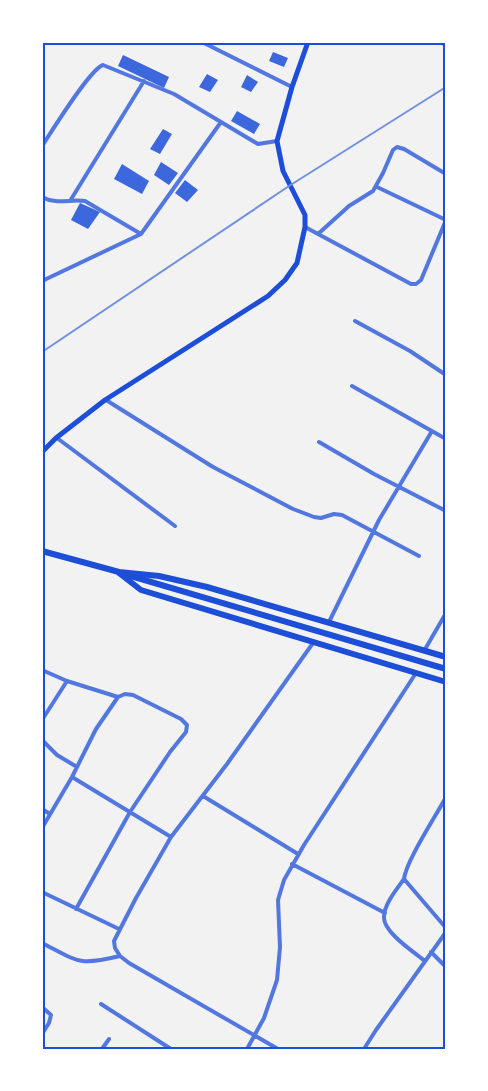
<svg xmlns="http://www.w3.org/2000/svg" width="488" height="1091" font-family="'Golos Text',sans-serif">
	<style>
		.building { fill: #3d67dc }
		.lines { fill: none; stroke-linecap: round; stroke-linejoin: round }
		.minor { stroke: #5277de; stroke-width: 4 }
		.secondary { stroke: #1d4ed8; stroke-width: 5 }
		.primary { stroke: #1d4ed8; stroke-width: 6 }
		.trunk { stroke: #1d4ed8; stroke-width: 6 }
		.rail { stroke: #7290e2; stroke-width: 2 }
		.neatline { fill: none; stroke: #1d4ed8; stroke-width: 2 }
	</style>
	<rect width="100%" height="100%" fill="#f2f2f2"/>
	<path class="building" d="M273,52l15,6 -4,9 -15,-6z
		M123,55l46,22 -5,11 -46,-22z
		M207,74l11,6 -8,12 -11,-5z
		M247,75l11,7 -7,10 -10,-5z
		M237,111l23,13 -6,10 -23,-13z
		M163,129l9,5 -12,20 -10,-5z
		M161,162l17,11 -9,12 -15,-10z
		M122,164l27,17 -7,13 -28,-15z
		M185,180l13,10 -11,12 -12,-9z
		M80,203l20,9 -12,17 -17,-9z"/>
	<g class="lines">
		<path class="minor" d="M202,42l90,45
			M440,42l6,3
			M42,146c10,-15 48,-77 61,-81l71,29 84,50 19,-3
			M377,187l69,33
			M42,197c14,8 28,2 43,4l56,33
			M70,201l74,-120
			M305,227l106,57h5l5,-4 25,-60
			M318,234l31,-28 24,-15 10,-18 10,-23 4,-3 7,2 42,25
			M42,281l99,-47 80,-112
			M355,321l55,30 36,24
			M352,386l94,53
			M106,400l107,67 80,42 21,8 7,1 13,-4 8,1 77,41
			M57,438l118,88
			M319,442l55,32 72,37
			M329,622l50,-102 53,-89
			M424,651l22,-38
			M42,670l25,11 51,16
			M42,720l25,-39
			M42,740l15,15 20,12
			M72,777l99,60
			M203,796l95,58
			M446,797c-10,19 -40,64 -42,82l42,49
			M42,809l8,5
			M42,828l30,-51 24,-48 22,-32 7,-3 8,1 48,24 6,6 -1,7 -16,20 -40,60 -54,97
			M292,864l93,49
			M404,879c-7,10 -20,25 -20,38 -1,15 30,35 41,44
			M42,892l77,37
			M42,943c37,19 36,23 78,13
			M431,952l15,15
			M101,1004l70,45
			M42,1007l9,8 -2,8 -7,11
			M102,1049l7,-10
			M247,1049l17,-31 13,-38 3,-33 -2,-47 6,-20 20,-35 112,-172
			M278,1049l-149,-86 -9,-7 -5,-8 -1,-7 22,-43 35,-61 56,-73 86,-121
			M364,1049l12,-19 70,-98"/>
		<path class="secondary" d="M42,452l14,-14 49,-38 163,-104 17,-16 12,-17 8,-36v-12l-22,-44 -6,-30 15,-54 16,-45"/>
		<path class="primary" d="M124,574l322,95"/>
		<path class="trunk" d="M42,551l77,21 40,4 48,11 239,70
			M119,573l22,17 305,92"/>
		<path class="rail" d="M42,352l247,-166 157,-99"/>
	</g>
	<rect width="488" height="1091" fill="none" stroke="#ffffff" stroke-width="87"/>
	<rect x="44" y="44" width="400" height="1004" class="neatline"/>
</svg>
